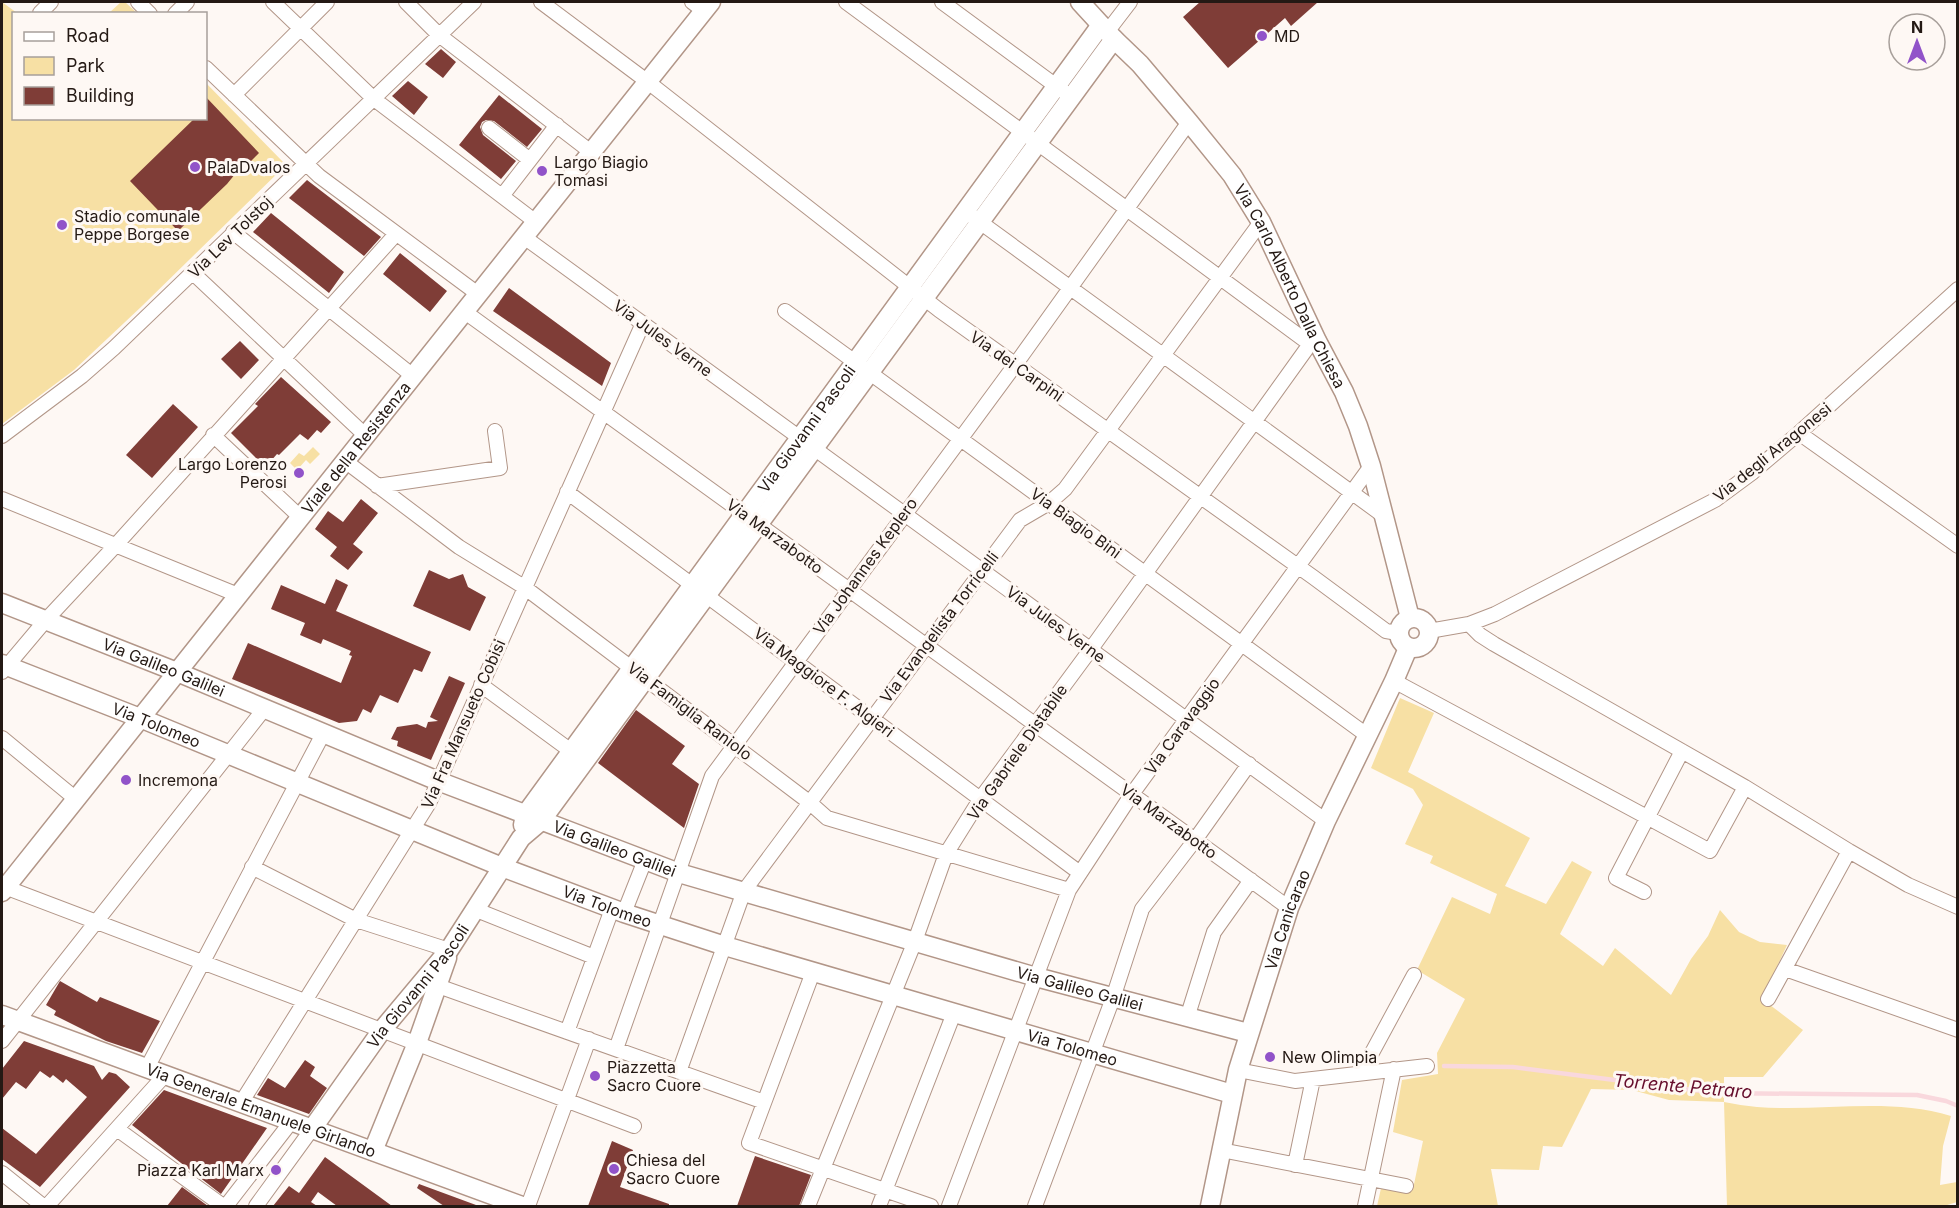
<svg xmlns="http://www.w3.org/2000/svg" width="1959" height="1208" font-family="Inter,sans-serif">
	<style>
		.green { fill: #f7e0a4 }
		.lines { fill: none; stroke-linecap: round; stroke-linejoin: round }
		.stream { stroke: #f9d8dd; stroke-width: 4.5 }
		.building { fill: #7f3d37 }
		.street-casing { stroke: #b29688; stroke-width: 16 }
		.secondary-casing { stroke: #b29688; stroke-width: 21 }
		.street { stroke: #fff; stroke-width: 14 }
		.secondary { stroke: #fff; stroke-width: 18 }
		.poi-dot { fill: #9153c9; stroke: #fef8f4; stroke-width: 2 }
		.labels { text-anchor: middle; dominant-baseline: central; stroke-width: 6; stroke-linejoin: round; paint-order: stroke }
		.poi-label { font-size: 16px; fill: #241914; stroke: #fef8f4; text-anchor: start }
		.street-label { font-size: 16px; fill: #241914; stroke: #fef8f4 }
		.water-label { font-size: 18px; font-style: italic; fill: #660e2c; stroke: #fef8f4 }
	</style>
	<rect width="100%" height="100%" fill="#fef8f4"/>
	<path class="green" d="M2,2l15,11 -3,1v104h192v-35l80,82 -145,142 -67,63 -72,54z
		M121,2h4l12,11h-28z
		M313,447l7,7 -10,10 -4,-4 -9,10 -7,-7 9,-10 5,3z
		M1400,698l34,15 -26,59 122,66 -25,48 41,18 26,-43 20,11 -32,62 43,32 12,-18 56,47 20,-36 17,-23 12,-26 19,22 21,10 27,3 -25,54 41,31 -40,47h-39v25c11,2 22,4 33,5 64,5 132,-10 194,9l-8,30 -3,39 17,-3v20l-13,4h-217l-3,-104 -55,-2 -37,-10 -41,-1 -29,58 -19,-1 -4,24 -48,-1 7,37h-121l5,-22 31,5 10,-48 -30,-9 9,-52 36,-6 -1,-21 28,-54 -48,-29 35,-73 38,17 7,-20 -67,-31 3,-7 -28,-12 18,-39 -10,-16 -42,-21z"/>
	<g class="lines">
		<path class="stream" d="M1444,1066l69,1 204,26 200,2 29,6 12,5"/>
	</g>
	<path class="building" d="M1200,2h118l-27,24 -6,-8 -57,50 -45,-51z
		M441,49l15,13 -13,16 -18,-14z
		M408,81l20,16 -14,18 -22,-19z
		M499,95l43,34 -15,18 -33,-26 -8,-1 -4,2 -2,5 3,8 33,26 -15,18 -42,-34z
		M206,97l53,56 -12,12 -3,-2 -17,21 -49,47 -48,-50 65,-63h11z
		M307,180l74,57 -17,19 -75,-58z
		M271,213l73,59 -15,21 -76,-61z
		M400,253l47,38 -17,21 -47,-38z
		M509,288l102,75 -9,23 -109,-75z
		M240,341l19,19 -18,19 -20,-20z
		M281,377l50,45 -10,11 -4,-3 -9,10 -8,-6 -21,21 -2,-1 -7,8 -2,-2 -5,5 -32,-32 27,-27 -3,-2z
		M173,404l25,23 -46,51 -26,-23z
		M361,499l17,14 -25,31 10,8 -15,18 -18,-14 7,-9 -22,-18 13,-18 15,11z
		M429,570l20,9 14,-5 5,13 18,10 -16,34 -57,-25z
		M336,579l12,6 -12,26 95,41 -9,20 -8,-3 -16,34 -18,-8 -9,18 -8,-4 -6,12 -18,2 -107,-44 16,-36 93,40 11,-27 -3,-1 2,-4 -28,-12 -2,5 -21,-9 5,-12 -34,-14 10,-24 44,19z
		M449,676l16,7 -34,77 -34,-14 1,-5 -7,-2 6,-12 20,-3 9,4 2,-6 10,-1 -8,-4z
		M636,710l49,36 -13,18 27,20 -15,44 -86,-65z
		M60,981l37,21 3,-5 60,24 -18,32 -36,-12 -52,-26 2,-4 -10,-6z
		M24,1041l70,25 8,14 7,-8 7,2 14,13 -90,100 -38,-28v-31l34,26 51,-57 -21,-18 -3,4 -10,-8 -3,3 -10,-7 -14,18 -10,-7 -14,17v-30z
		M305,1060l10,7 -5,9 17,12 -18,26 -52,-19 11,-17 17,10z
		M164,1090l103,38 -46,66 -89,-69z
		M612,1141l21,9 -13,37 49,17v2h-81z
		M755,1156l56,19 -12,31h-62z
		M325,1157l67,49h-55l-19,-14 -7,10 6,4h-44l16,-20 10,7z
		M419,1184l57,21v1h-32l-27,-18z
		M182,1187l26,19h-41z"/>
	<g class="lines">
		<defs>
			<path id="street" d="M138,2l12,12
				M273,2l101,97 162,123
				M406,2l33,33 152,117
				M541,2l107,80 291,228 374,267 73,54 12,2
				M692,2l12,9
				M846,2l464,342
				M942,2l129,95
				M40,13l11,-11
				M175,14l12,-12
				M1107,32l23,-30
				M206,68l113,108 159,118
				M234,95l93,-93
				M489,128l41,32
				M502,196l55,-71
				M973,217l411,299
				M233,232l180,144
				M524,237l802,584
				M193,273l173,163
				M785,311l583,425
				M465,312l824,596
				M1799,433l159,113
				M213,435l87,82
				M2,436l80,-60 32,-28 360,-346
				M345,461l114,86 65,40 285,215 18,16 242,72
				M377,486l123,-18 -5,-37
				M567,492l513,381
				M2,499l236,96
				M1469,624l11,11 14,9 251,143 104,64 59,34 50,22
				M1429,631l40,-7 26,-10 220,-114 38,-28 46,-39 159,-144
				M2,672l43,-51 70,-75 281,-312
				M1394,681l316,170 35,-64
				M481,685l90,66
				M2,738l74,61
				M252,867l104,53 93,30
				M2,886l632,240
				M1644,892l-28,-14 66,-127
				M474,909l120,48
				M624,913l21,-53
				M1785,969l173,61
				M813,972l-64,171 182,63
				M438,986l326,116
				M1768,999l81,-148
				M1187,1018l27,-86 37,-52
				M567,1032l45,-123
				M2,1041l263,-333
				M616,1049l96,-273 303,-411 174,-243
				M147,1068l177,-336
				M1238,1070l57,11 132,-15
				M679,1072l65,-181 276,-371 29,-17 16,-14 196,-267
				M1361,1073l53,-98
				M241,1103l188,-300 214,-480
				M117,1129l106,77
				M1221,1150l185,36
				M1295,1165l18,-86
				M2,1173l41,33
				M47,1206l118,-131
				M226,1206l65,-84
				M256,1206l56,-77
				M528,1206l61,-167
				M808,1206l107,-265 31,-87 35,-56 110,-149 219,-305 7,-3
				M879,1206l75,-193
				M949,1206l120,-316 63,-96 239,-328
				M1035,1206l78,-208 29,-89 53,-69 54,-76
				M1365,1206l29,-137"/>
			<g id="secondary">
				<path id="s1" d="M1080,2l34,37 26,25 49,58 43,53 29,47 56,119 27,51 14,34 13,40 39,152"/>
				<path id="s2" d="M2,603l175,69 261,109 241,92 357,104 212,56"/>
				<circle cx="1414" cy="633" r="15"/>
				<path id="s3" d="M2,664l138,54 362,149 122,46 101,33 507,148"/>
				<path id="s4" d="M523,825l2,-10 576,-790"/>
				<path id="s5" d="M2,892l709,-890"/>
				<path id="s6" d="M2,1015l520,191"/>
				<path id="s7" d="M312,1129l70,-99 67,-80 72,-112 20,-17 573,-782"/>
				<path d="M373,1151l44,-108 30,-85"/>
				<path id="s8" d="M1210,1206l28,-136 51,-162 37,-87 68,-140 14,-33"/>
			</g>
		</defs>
		<use href="#street" class="street-casing"/>
		<use href="#secondary" class="secondary-casing"/>
		<use href="#street" class="street"/>
		<use href="#secondary" class="secondary"/>
	</g>
	<g class="poi-dot">
		<circle cx="1262" cy="36" r="6"/>
		<circle cx="195" cy="167" r="6"/>
		<circle cx="542" cy="171" r="6"/>
		<circle cx="62" cy="225" r="6"/>
		<circle cx="299" cy="473" r="6"/>
		<circle cx="126" cy="780" r="6"/>
		<circle cx="1270" cy="1057" r="6"/>
		<circle cx="595" cy="1076" r="6"/>
		<circle cx="614" cy="1169" r="6"/>
		<circle cx="276" cy="1170" r="6"/>
	</g>
	<g class="labels">
		<g class="poi-label">
			<text x="1274" y="36">MD</text>
			<text x="554" y="162">Largo Biagio<tspan x="554" dy="18">Tomasi</tspan></text>
			<text x="207" y="167">PalaDvalos</text>
			<text x="74" y="216">Stadio comunale<tspan x="74" dy="18">Peppe Borgese</tspan></text>
			<text x="287" y="464" text-anchor="end">Largo Lorenzo<tspan x="287" dy="18">Perosi</tspan></text>
			<text x="138" y="780">Incremona</text>
			<text x="1282" y="1057">New Olimpia</text>
			<text x="607" y="1067">Piazzetta<tspan x="607" dy="18">Sacro Cuore</tspan></text>
			<text x="626" y="1160">Chiesa del<tspan x="626" dy="18">Sacro Cuore</tspan></text>
			<text x="264" y="1170" text-anchor="end">Piazza Karl Marx</text>
		</g>
		<g class="street-label">
			<text transform="translate(230 237) rotate(-44)">Via Lev Tolstoj</text>
			<text stroke="none"><textPath href="#s1" startOffset="356">Via Carlo Alberto Dalla Chiesa</textPath></text>
			<text transform="translate(663 338) rotate(36)">Via Jules Verne</text>
			<text transform="translate(1017 366) rotate(35)">Via dei Carpini</text>
			<text stroke="none"><textPath href="#s4" startOffset="488">Via Giovanni Pascoli</textPath></text>
			<text stroke="none"><textPath href="#s5" startOffset="568">Viale della Resistenza</textPath></text>
			<text transform="translate(1772 452) rotate(-39)">Via degli Aragonesi</text>
			<text transform="translate(1076 523) rotate(36)">Via Biagio Bini</text>
			<text transform="translate(775 536) rotate(36)">Via Marzabotto</text>
			<text transform="translate(865 566) rotate(-54)">Via Johannes Keplero</text>
			<text transform="translate(1056 624) rotate(36)">Via Jules Verne</text>
			<text transform="translate(939 627) rotate(-53)">Via Evangelista Torricelli</text>
			<text stroke="none"><textPath href="#s2" startOffset="174">Via Galileo Galilei</textPath></text>
			<text transform="translate(824 682) rotate(37)">Via Maggiore F. Algieri</text>
			<text transform="translate(690 711) rotate(37)">Via Famiglia Raniolo</text>
			<text transform="translate(463 724) rotate(-66)">Via Fra Mansueto Cobisi</text>
			<text stroke="none"><textPath href="#s3" startOffset="166">Via Tolomeo</textPath></text>
			<text transform="translate(1182 726) rotate(-54)">Via Caravaggio</text>
			<text transform="translate(1017 752) rotate(-55)">Via Gabriele Distabile</text>
			<text transform="translate(1169 821) rotate(36)">Via Marzabotto</text>
			<text stroke="none"><textPath href="#s2" startOffset="660">Via Galileo Galilei</textPath></text>
			<text stroke="none"><textPath href="#s3" startOffset="652">Via Tolomeo</textPath></text>
			<text stroke="none"><textPath href="#s8" startOffset="297">Via Canicarao</textPath></text>
			<text stroke="none"><textPath href="#s7" startOffset="178">Via Giovanni Pascoli</textPath></text>
			<text stroke="none"><textPath href="#s2" startOffset="1146">Via Galileo Galilei</textPath></text>
			<text stroke="none"><textPath href="#s3" startOffset="1138">Via Tolomeo</textPath></text>
			<text stroke="none"><textPath href="#s6" startOffset="276">Via Generale Emanuele Girlando</textPath></text>
		</g>
		<g class="water-label">
			<text transform="translate(1683 1086) rotate(5)">Torrente Petraro</text>
		</g>
	</g>
	<rect width="1959" height="1208" fill="none" stroke="#241914" stroke-width="6"/>
	<rect x="12" y="12" width="195" height="108" fill="#fef8f4" stroke="#a79f9a" stroke-width="1.5"/>
	<rect x="24" y="32" width="30" height="9" fill="#ffffff" stroke="#a79f9a" stroke-width="1.5"/>
	<text x="66" y="42" font-size="18" fill="#241914">Road</text>
	<rect x="24" y="57" width="30" height="18" fill="#f7e0a4" stroke="#a79f9a" stroke-width="1.5"/>
	<text x="66" y="72" font-size="18" fill="#241914">Park</text>
	<rect x="24" y="87" width="30" height="18" fill="#7f3d37" stroke="#a79f9a" stroke-width="1.5"/>
	<text x="66" y="102" font-size="18" fill="#241914">Building</text>
	<g transform="translate(1917 42)"><circle r="28" fill="#fef8f4" stroke="#a79f9a" stroke-width="1.5"/>
	<path d="M0-4.5L10 22L0 15L-10 22Z" fill="#9153c9"/>
	<text y="-9" font-size="16" font-weight="bold" text-anchor="middle" fill="#241914">N</text>
	</g>
</svg>
